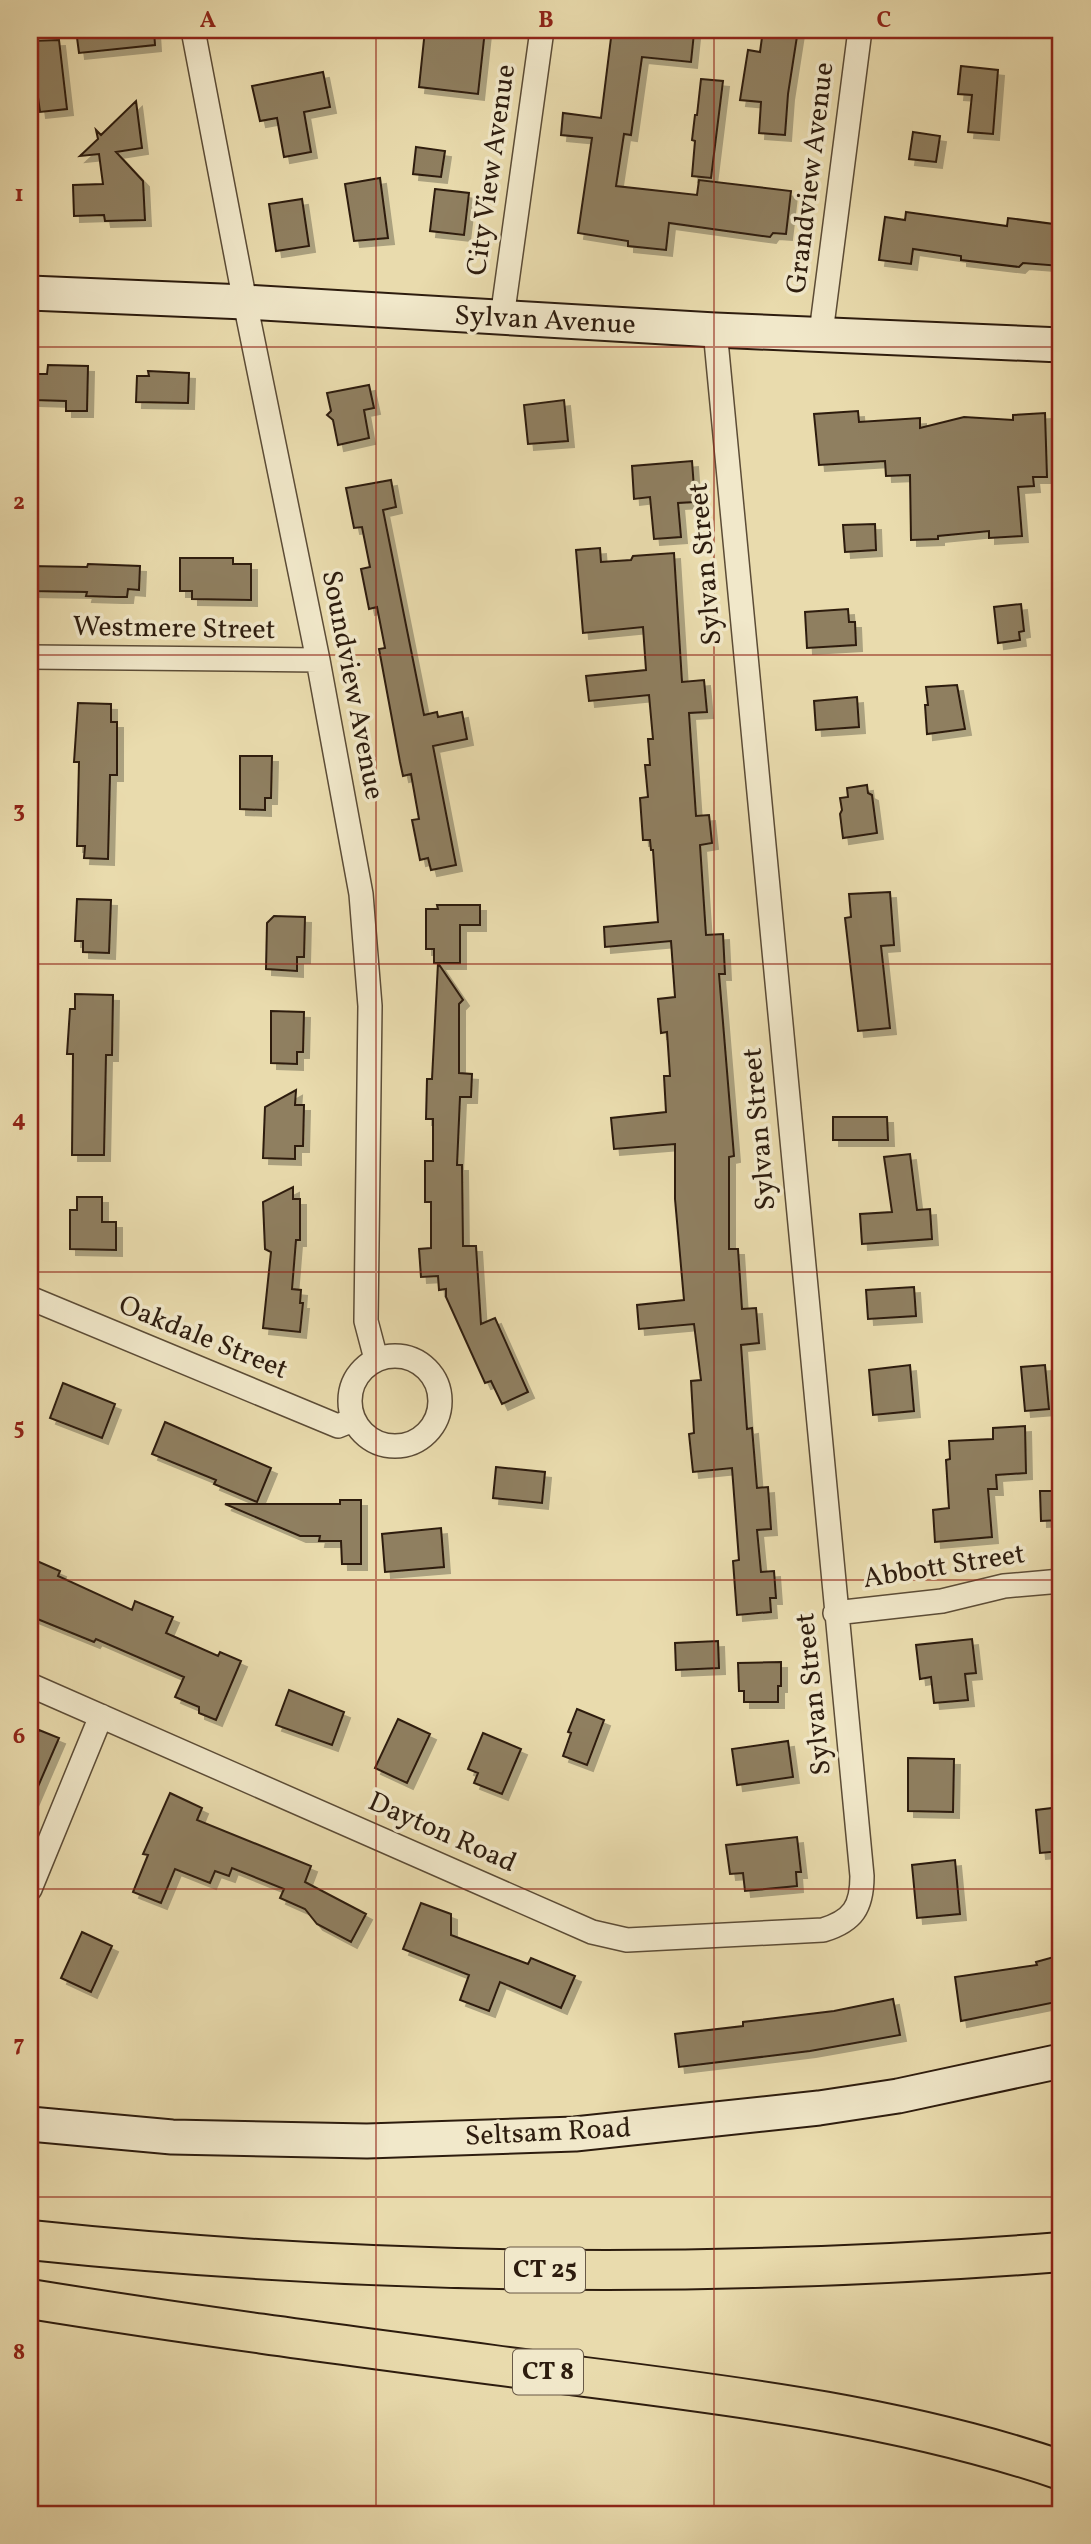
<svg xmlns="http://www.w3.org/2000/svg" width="1091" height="2544" font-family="Vollkorn,serif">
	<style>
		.building { fill: #8f7f61; stroke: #2d1c0e; stroke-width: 2; filter: url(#shadow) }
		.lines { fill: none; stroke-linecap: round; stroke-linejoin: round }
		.street-casing { stroke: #5c4c36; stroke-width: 26 }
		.secondary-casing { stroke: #2d1c0e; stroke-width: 37 }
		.highway-casing { stroke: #2d1c0e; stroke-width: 42 }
		.street { stroke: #f1e8ca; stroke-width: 23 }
		.secondary { stroke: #f1e8ca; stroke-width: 33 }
		.highway { stroke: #e9dbad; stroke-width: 38 }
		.grid { fill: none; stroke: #8f2418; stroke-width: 2; stroke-opacity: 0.55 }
		.labels { text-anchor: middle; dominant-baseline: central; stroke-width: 7; stroke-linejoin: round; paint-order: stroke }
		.shield { fill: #f1e8ca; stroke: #685946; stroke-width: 2 }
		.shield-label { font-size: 26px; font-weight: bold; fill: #2d1c0e }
		.street-label { font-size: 28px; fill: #2d1c0e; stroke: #f1e8ca }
		.neatline { fill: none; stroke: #8f2418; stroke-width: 2.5 }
		.grid-label { font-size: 23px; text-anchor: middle; font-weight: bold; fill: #8f2418 }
	</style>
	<defs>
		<filter id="shadow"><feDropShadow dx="6" dy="6" stdDeviation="0" flood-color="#0004"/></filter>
	</defs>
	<rect width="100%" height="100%" fill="#e9dbad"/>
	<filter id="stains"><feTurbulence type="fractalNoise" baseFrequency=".00286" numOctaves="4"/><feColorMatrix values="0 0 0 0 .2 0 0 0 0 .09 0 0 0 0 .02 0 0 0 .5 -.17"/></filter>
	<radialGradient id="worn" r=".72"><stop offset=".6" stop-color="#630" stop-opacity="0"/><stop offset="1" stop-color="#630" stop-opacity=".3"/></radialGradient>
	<path class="building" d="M76,30h78l1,15 -76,8z
		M425,30h60l-7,64 -59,-7z
		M612,30h53l29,3 -3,29 -49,-5 -11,78 -7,-1 -8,52 81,9 2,-15 92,11 -5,43 -13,-1 -3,4 -101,-14 -3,27 -38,-4v-5l-50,-8 14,-95 -31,-3 2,-22 38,5z
		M763,30h35l-10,64 -3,41 -26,-2 2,-31 -21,-2 8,-50 12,2z
		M59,40l8,69 -27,3 -5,-37h-4l-1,-34z
		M961,66l37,4 -5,64 -25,-2 4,-37 -14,-1z
		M323,72l7,35 -26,5 7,40 -27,5 -7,-39 -17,3 -8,-35z
		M701,79l22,2 -12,97 -19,-2 3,-35 -3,-1 3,-25h2z
		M136,101l6,47 -26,4 27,29 2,39 -40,1 -1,-6 -30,1 -1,-31 30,-1 -4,-30 -19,2 18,-17 -2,-9 5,5z
		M913,132l27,4 -4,26 -27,-3z
		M416,147l29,4 -4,26 -28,-3z
		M380,178l8,60 -34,3 -9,-57z
		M435,189l34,4 -5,42 -34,-4z
		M302,199l7,47 -33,5 -7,-47z
		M906,212l101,14 1,-8 53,7v41l-38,-3 -4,4 -58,-7v-4l-48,-7 -2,15 -32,-4 6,-43 20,3z
		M48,365l40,1 -1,45h-21v-10l-32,-1 1,-26h12z
		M148,371l41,2 -1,30 -52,-1 1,-26h12z
		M369,385l5,23 -10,2 5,28 -31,7 -5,-25 -6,-5 4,-4 -4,-18z
		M564,400l4,41 -40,3 -4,-39z
		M858,411l1,11 61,-4v10l44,-11 49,3v-5l32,-2 2,64h-14l1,9 -16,1 4,49 -33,2v-7l-51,5v3l-27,1 -1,-65 -24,1 -1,-15 -66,4 -5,-51z
		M692,461l3,41 -17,1 3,34 -27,2 -4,-42 -16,2 -2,-33z
		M391,480l5,27 -13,3 41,205 13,-3 1,5 24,-5 5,27 -34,7 23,119 -25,5 -3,-12 -8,2 -8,-40 7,-1 -8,-45 -8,2 -3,-14 -21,-113 6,-1 -8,-41 -8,2 -8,-40 9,-2 -8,-40 -8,1 -8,-40z
		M875,524l1,26 -31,2 -2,-27z
		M600,548l1,14 30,-2 2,-4 41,-3 8,129 22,-2 3,32 -18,1 7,103 13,-1 3,28 -12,2 6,90 17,-1 2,40h-6l15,182 -5,1v92h9l4,60 14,-1 3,35 -18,2 6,84 5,-1 5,60 11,-1 3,42 -14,1 4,42 13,-1 2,27h-6l1,14 -34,3 -4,-54 6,-1 -7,-92 -39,4 -4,-38 5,-1 -3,-52 10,-1 -7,-56 -55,5 -2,-24 47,-5 -9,-101v-55l-61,5 -3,-31 55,-6 -2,-36h6l-3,-44 -6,1 -3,-34 17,-2 -4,-56 -66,6 -1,-20 54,-5 -5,-72h-2l-1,-10h-7l-3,-42 8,-1 -3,-32h5l-2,-26h5l-4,-44 -60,6 -3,-25 60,-6 -3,-43 -60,6 -7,-83z
		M180,558h53v6h18v36l-59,-1v-8h-12z
		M88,564l52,2 -1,24 -11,-1 -1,8h-11l-30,-1 1,-4 -57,-1v-25l57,1z
		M1021,604l3,27 -5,1 1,8 -22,3 -4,-36z
		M848,609l1,13h6l1,23 -49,3 -2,-36z
		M957,685l8,44 -38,5 -2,-29h3l-2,-18z
		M857,697l2,30 -43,3 -2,-29z
		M78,703l33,1v18h6v53h-7l-2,84 -24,-1 1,-12h-8l2,-84h-5z
		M240,756h32l-1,42h-6v12l-25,-1z
		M867,785l1,8 4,2 5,38 -34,5 -3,-24 2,-4 -2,-12 8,-1 -1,-9z
		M890,892l4,53 -13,1 9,82 -32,3 -13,-113 6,-1 -2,-23z
		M77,899l34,1 -2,53 -26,-1v-11h-8z
		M437,905h43v20h-20v38h-22l25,37 -4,4v69l13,1 -1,23h-11l-3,68h5l1,81h13l5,78 14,-6 33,74 -26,12 -11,-23 -6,2 -39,-86v-8l-7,1 -1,-14 -17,1 -2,-28 12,-1v-46h-6v-41h8v-42h-7l1,-40h5l6,-116h-4v-14h-8v-40h12z
		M274,916l31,1 -1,40h-7v14l-31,-2 1,-46z
		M75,994l38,1 -1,60h-6l-2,100h-32l1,-101h-6l3,-45h5z
		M271,1011l33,1 -1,40h-6v12l-26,-1z
		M296,1090l-1,15h9l-1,41h-8v13l-32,-1 2,-51z
		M833,1117h54l1,23h-55z
		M910,1154l7,56 13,-1 2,30 -70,5 -2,-30 32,-2 -8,-55z
		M293,1187v12h7v41h-4l-4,49 9,1 -1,13h3l-3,29 -37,-4 8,-76 -6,-3 -2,-47z
		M77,1197h25v25h14v28l-46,-1v-39h7z
		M914,1287l2,29 -48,3 -2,-29z
		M910,1365l4,46 -41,4 -4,-45z
		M1045,1365l4,44 -24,2 -4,-44z
		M63,1383l52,21 -13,34 -52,-20z
		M165,1422l106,46 -14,34 -43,-18 2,-4 -64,-26z
		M1025,1426l1,47 -30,2 1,14h-9l4,48 -57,5 -2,-32 16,-2 -3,-48 4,-1 -1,-18 44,-2v-11z
		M496,1467l49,5 -3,31 -49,-5z
		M1040,1491h21v29l-20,1z
		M340,1500h21v64h-19l-1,-23h-22l1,-5h-20l-75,-32h115z
		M441,1528l3,39 -59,5 -3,-38z
		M30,1558l30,13 -2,5 74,34 3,-9 38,16 -7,16 52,23 2,-4 21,9 -25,59 -17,-7v-6l-24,-10 9,-20 -88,-38 -2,3 -64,-26z
		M972,1639l4,34 -11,1 3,26 -34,3 -3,-26 -11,2 -4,-34z
		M718,1641l1,27 -43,2 -1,-27z
		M781,1662v24h-3v16h-34v-11h-5l-1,-28z
		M289,1690l55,22 -12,33 -56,-20z
		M577,1709l27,11 -17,45 -24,-9 8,-23 -3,-1z
		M398,1719l32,15 -23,49 -32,-15z
		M39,1730l20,8 -29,67v-54z
		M483,1733l38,16 -19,45 -28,-11 4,-10 -10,-4z
		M788,1741l5,36 -56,8 -5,-36z
		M908,1758l46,1 -1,53 -45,-1z
		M170,1793l32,15 -5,12 114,46 -6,16 61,32 -15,28 -34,-18 -12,-15 -25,-11 4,-9 -52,-21 -3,8 -14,-5 -5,12 -35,-14 -14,34 -28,-11 15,-37 -5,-1z
		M1061,1807v44l-21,2 -4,-43z
		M797,1837l4,35h-5l1,14 -52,5 -2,-18 -13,1 -4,-29z
		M955,1860l5,54 -43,4 -5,-53z
		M421,1903l30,11v21l77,29 3,-6 44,18 -14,32 -61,-26 -11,29 -29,-11 9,-25 -66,-26z
		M82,1932l30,14 -21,46 -30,-14z
		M1061,1955v46l-100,20 -6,-44 82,-12 -1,-3z
		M893,1999l7,36 -90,16 -131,16 -4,-33 68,-8v-4l91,-11z"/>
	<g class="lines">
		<defs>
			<path id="street" d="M193,30l52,272 73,358 43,234 9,112 -4,315 10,38
				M502,318l40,-288
				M821,333l39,-303
				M30,657l288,3
				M30,1298l308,128 15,-6
				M350 1401a45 45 0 1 1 90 0a45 45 0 1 1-90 0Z
				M835,1613l107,-12 62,-15 57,-5
				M30,1685l562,247 35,8 196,-10c30,-9 39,-23 39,-54l-147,-1546
				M30,1889l71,-173"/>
			<path id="secondary" d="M30,293l215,9 470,28 346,15
				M30,2124l142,13 195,4 208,-7 244,-26 79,-12 163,-35"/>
			<path id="highway" d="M30,2240c343,36 687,39 1031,12
				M30,2299c179,29 359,52 539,76 166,21 333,41 492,95"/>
		</defs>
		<use href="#street" class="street-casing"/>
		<use href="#secondary" class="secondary-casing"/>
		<use href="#highway" class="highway-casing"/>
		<use href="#street" class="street"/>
		<use href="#secondary" class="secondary"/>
		<use href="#highway" class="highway"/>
	</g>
	<path class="grid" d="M376,30v2484M714,30v2484M30,347h1031M30,655h1031M30,964h1031M30,1272h1031M30,1580h1031M30,1889h1031M30,2197h1031"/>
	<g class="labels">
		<g class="shield">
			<rect x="505" y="2247.5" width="80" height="45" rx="5"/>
			<rect x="513" y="2349.5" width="70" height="45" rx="5"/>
		</g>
		<g class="shield-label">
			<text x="545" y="2270">CT 25</text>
			<text x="548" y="2372">CT 8</text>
		</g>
		<g class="street-label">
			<text transform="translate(492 170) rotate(-82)">City View Avenue</text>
			<text transform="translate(811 178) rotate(-83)">Grandview Avenue</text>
			<text transform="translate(545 321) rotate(3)">Sylvan Avenue</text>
			<text transform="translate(706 564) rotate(-95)">Sylvan Street</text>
			<text transform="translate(174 629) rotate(1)">Westmere Street</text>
			<text transform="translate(352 685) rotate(79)">Soundview Avenue</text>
			<text transform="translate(760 1129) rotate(-95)">Sylvan Street</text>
			<text transform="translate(203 1338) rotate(22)">Oakdale Street</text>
			<text transform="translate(944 1567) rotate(-9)">Abbott Street</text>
			<text transform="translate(814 1694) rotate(-96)">Sylvan Street</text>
			<text transform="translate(442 1833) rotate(24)">Dayton Road</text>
			<text transform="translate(548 2133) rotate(-3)">Seltsam Road</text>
		</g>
	</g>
	<rect width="1091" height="2544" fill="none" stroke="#e9dbad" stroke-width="77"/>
	<rect x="38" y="38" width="1014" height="2468" class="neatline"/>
	<g class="grid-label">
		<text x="208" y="27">A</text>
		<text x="546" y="27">B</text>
		<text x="884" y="27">C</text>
		<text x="19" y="201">1</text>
		<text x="19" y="509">2</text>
		<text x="19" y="817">3</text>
		<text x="19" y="1126">4</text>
		<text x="19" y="1434">5</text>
		<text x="19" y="1743">6</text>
		<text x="19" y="2051">7</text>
		<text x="19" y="2359">8</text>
	</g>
	<rect width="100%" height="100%" filter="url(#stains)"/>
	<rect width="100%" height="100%" fill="url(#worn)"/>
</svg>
